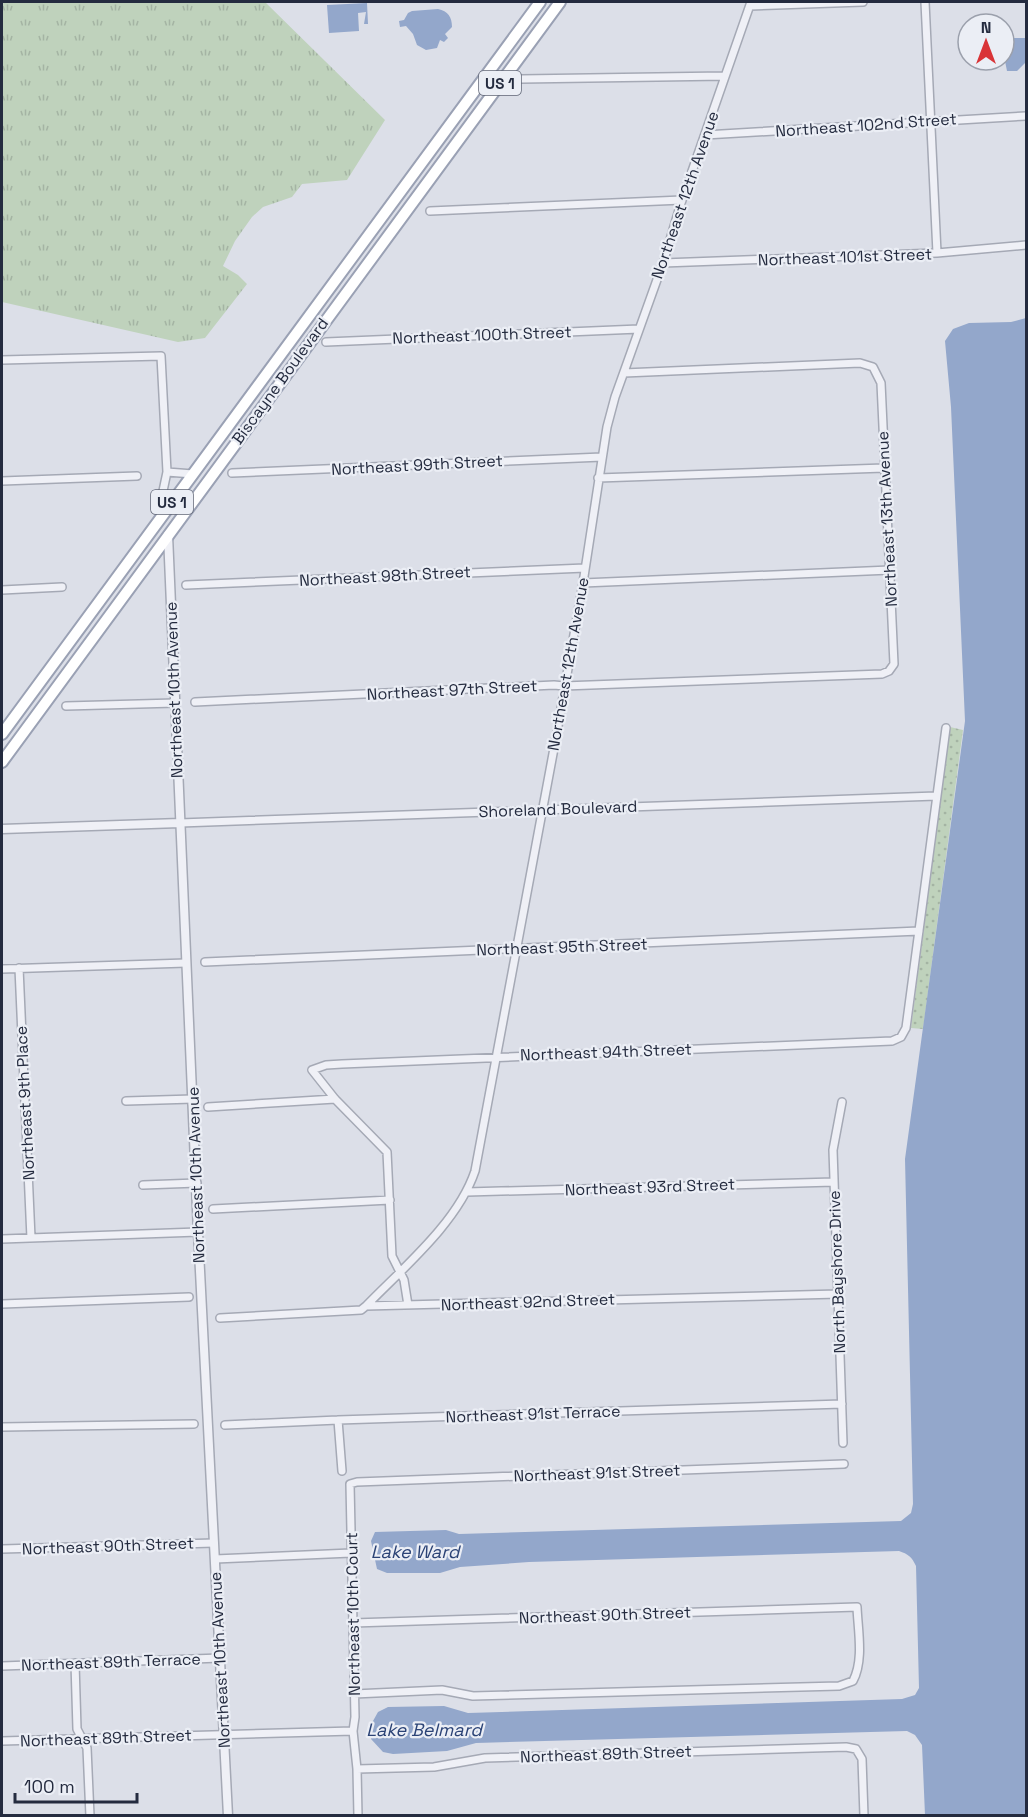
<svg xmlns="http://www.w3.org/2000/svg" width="1028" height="1817" font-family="'Space Grotesk',sans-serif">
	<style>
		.grass { fill: url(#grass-tufts) }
		.park { fill: url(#park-dots) }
		.water { fill: #93a7cb }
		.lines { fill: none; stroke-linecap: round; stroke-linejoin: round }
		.minor-casing { stroke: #a5a9b5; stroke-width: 10 }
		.tertiary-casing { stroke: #a5a9b5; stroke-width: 11 }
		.primary-casing { stroke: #9aa1b4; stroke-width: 14 }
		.minor { stroke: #eff0f6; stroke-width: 7 }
		.tertiary { stroke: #eff0f6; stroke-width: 8 }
		.primary { stroke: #fff; stroke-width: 10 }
		.labels { text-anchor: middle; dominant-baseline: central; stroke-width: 4.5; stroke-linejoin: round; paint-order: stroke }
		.shield { fill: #ebeef5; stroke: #606676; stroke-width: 1.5 }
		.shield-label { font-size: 15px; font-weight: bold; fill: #242b3f }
		.street-label { font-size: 16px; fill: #242b3f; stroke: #ebeef5 }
		.water-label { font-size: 18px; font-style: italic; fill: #2b4376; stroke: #ebeef5 }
	</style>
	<defs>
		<pattern id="grass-tufts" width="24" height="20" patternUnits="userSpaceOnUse" patternTransform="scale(1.5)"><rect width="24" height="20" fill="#bfd2bc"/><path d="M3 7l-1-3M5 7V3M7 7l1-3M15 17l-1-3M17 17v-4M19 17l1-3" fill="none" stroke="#a4b4a3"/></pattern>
		<pattern id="park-dots" width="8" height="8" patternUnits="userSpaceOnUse" patternTransform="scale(1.5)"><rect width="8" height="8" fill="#bfd2bc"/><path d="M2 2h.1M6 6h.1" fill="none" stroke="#a4b4a3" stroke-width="1.8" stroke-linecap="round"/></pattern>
	</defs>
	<rect width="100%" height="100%" fill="#dcdfe8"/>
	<path class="grass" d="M2,2h263l120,118 -38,60 -45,4 -10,13 -29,10 -11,10 -17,24 -12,25 15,9 9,9 -42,54 -27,4 -176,-40z"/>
	<path class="park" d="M950,727l13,3 -40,299 -12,-1z"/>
	<path class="water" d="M367,3l1,21h-4l2,-12 -8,1 1,18 -30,2 -2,-28z
		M438,9c10,2 14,8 14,18l-7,7 3,4 -4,4 -4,-2 -3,8 -11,2 -9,-5 -4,-11 -7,-8 -6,1 -1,-6 5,-1 4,-7 4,-2z
		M1004,38h22v24l-9,9h-10l-2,-10h-12l11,-1z
		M1026,318v1497h-101l-3,-70 -7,-10 -8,-4 -431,12 -29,8 -54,3 -10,-2 -12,-13 -1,-12 3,-6 5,-9 10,-5 56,-1 24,7 434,-14 13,-4 4,-7 -3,-122c-4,-9 -8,-12 -17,-15l-370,11 -69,5 -20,6h-53l-10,-4 -6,-28 4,-9 71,-2 13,4 442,-13 10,-8 2,-9 -8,-345 60,-438 -14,-314 -6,-66 8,-12 16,-6 42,-1z"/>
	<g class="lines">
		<defs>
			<path id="minor" d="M925,2l12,251
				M750,6l113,-4
				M521,79l204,-3
				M705,135l321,-19
				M430,211l252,-11
				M663,263l274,-10 89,-8
				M326,342l313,-13
				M2,360l159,-4 6,116 -4,19 1,23
				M167,472l26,2
				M232,473l370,-16
				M598,478l286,-10
				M2,481l135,-5
				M583,583l307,-13
				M186,585l399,-17
				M2,590l60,-3
				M195,702l359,-17 10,1 318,-12 7,-3 5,-7 -13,-281 -8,-16 -13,-4 -236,10
				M66,706l109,-3
				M180,823l756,-27
				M205,962l714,-31
				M19,968l12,270
				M2,969l184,-6
				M126,1101l67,-2
				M842,1102l-9,48 10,293
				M208,1107l127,-8
				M143,1185l54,-2
				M467,1192l367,-10
				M213,1209l177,-9
				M2,1239l196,-7
				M2,1304l187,-7
				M408,1305l-4,-25 -12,-24 -5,-104 -52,-53 -23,-29 14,-5 16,-1 550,-23 9,-4 5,-9 40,-300
				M366,1306c38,-39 92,-84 109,-135l80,-428 28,-160 24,-156 8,-30 48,-134 19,-63 69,-198
				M220,1318l141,-8 5,-4 472,-12
				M338,1420l4,51
				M225,1425l113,-5 504,-16
				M2,1427l192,-3
				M2,1549l212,-6
				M215,1559l136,-6
				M353,1623l504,-16c1,24 7,53 -4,74l-14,5 -366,10 -31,-6 -88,4
				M75,1663l2,66 10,19 3,68
				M2,1666l218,-8
				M2,1741l351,-10
				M357,1769l77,-2 51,-9 361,-11 10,2 6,10 2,57
				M358,1816l-1,-47 -4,-38 2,-14 -5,-233 7,-2 487,-18"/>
			<path id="tertiary" d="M168,535l30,697 30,584
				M2,829l178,-6"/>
			<path id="primary" d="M2,734l538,-732
				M2,762l558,-760"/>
		</defs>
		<use href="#minor" class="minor-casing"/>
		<use href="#tertiary" class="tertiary-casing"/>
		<use href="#primary" class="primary-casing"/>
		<use href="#minor" class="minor"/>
		<use href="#tertiary" class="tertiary"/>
		<use href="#primary" class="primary"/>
	</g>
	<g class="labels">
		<g class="shield">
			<rect x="479" y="71" width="42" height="24" rx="4.5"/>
			<rect x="151" y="490" width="42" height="24" rx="4.5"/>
		</g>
		<g class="shield-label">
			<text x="500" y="83">US 1</text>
			<text x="172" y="502">US 1</text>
		</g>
		<g class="street-label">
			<text transform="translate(866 125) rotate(-4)">Northeast 102nd Street</text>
			<text transform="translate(685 195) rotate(-71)">Northeast 12th Avenue</text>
			<text transform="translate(845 257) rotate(-2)">Northeast 101st Street</text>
			<text transform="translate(482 335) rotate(-2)">Northeast 100th Street</text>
			<text transform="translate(280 381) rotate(-54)">Biscayne Boulevard</text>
			<text transform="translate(417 465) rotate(-3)">Northeast 99th Street</text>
			<text transform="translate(887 519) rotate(-93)">Northeast 13th Avenue</text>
			<text transform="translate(385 576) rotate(-3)">Northeast 98th Street</text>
			<text transform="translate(568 664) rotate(-80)">Northeast 12th Avenue</text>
			<text transform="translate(174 690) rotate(-92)">Northeast 10th Avenue</text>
			<text transform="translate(452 690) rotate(-3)">Northeast 97th Street</text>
			<text transform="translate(558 809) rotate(-2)">Shoreland Boulevard</text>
			<text transform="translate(562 947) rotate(-2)">Northeast 95th Street</text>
			<text transform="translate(606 1052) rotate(-2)">Northeast 94th Street</text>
			<text transform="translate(25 1103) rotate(-93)">Northeast 9th Place</text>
			<text transform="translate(196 1175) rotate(-92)">Northeast 10th Avenue</text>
			<text transform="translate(650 1187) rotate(-2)">Northeast 93rd Street</text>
			<text transform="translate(837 1272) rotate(-92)">North Bayshore Drive</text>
			<text transform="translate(528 1302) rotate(-2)">Northeast 92nd Street</text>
			<text transform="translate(533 1414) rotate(-2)">Northeast 91st Terrace</text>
			<text transform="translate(597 1473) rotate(-2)">Northeast 91st Street</text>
			<text transform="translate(108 1546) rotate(-2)">Northeast 90th Street</text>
			<text transform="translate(353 1614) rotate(-91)">Northeast 10th Court</text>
			<text transform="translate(605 1615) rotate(-2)">Northeast 90th Street</text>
			<text transform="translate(220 1660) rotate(-93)">Northeast 10th Avenue</text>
			<text transform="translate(111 1662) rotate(-2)">Northeast 89th Terrace</text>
			<text transform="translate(106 1738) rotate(-2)">Northeast 89th Street</text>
			<text transform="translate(606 1754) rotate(-2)">Northeast 89th Street</text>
		</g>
		<g class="water-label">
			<text x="415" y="1551">Lake Ward</text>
			<text x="424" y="1729">Lake Belmard</text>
		</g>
	</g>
	<rect width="1028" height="1817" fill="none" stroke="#242b3f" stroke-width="6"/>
	<g transform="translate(986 42)"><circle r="28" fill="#ebeef5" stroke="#9ba0ac" stroke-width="1.5"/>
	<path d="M0-4.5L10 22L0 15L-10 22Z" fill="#d93437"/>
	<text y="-9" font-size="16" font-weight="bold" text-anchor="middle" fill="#242b3f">N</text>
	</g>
	<path d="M15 1793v9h122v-9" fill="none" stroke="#242b3f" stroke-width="3"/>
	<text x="24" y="1793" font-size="18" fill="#242b3f" stroke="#ebeef5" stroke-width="4.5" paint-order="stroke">100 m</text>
</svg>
